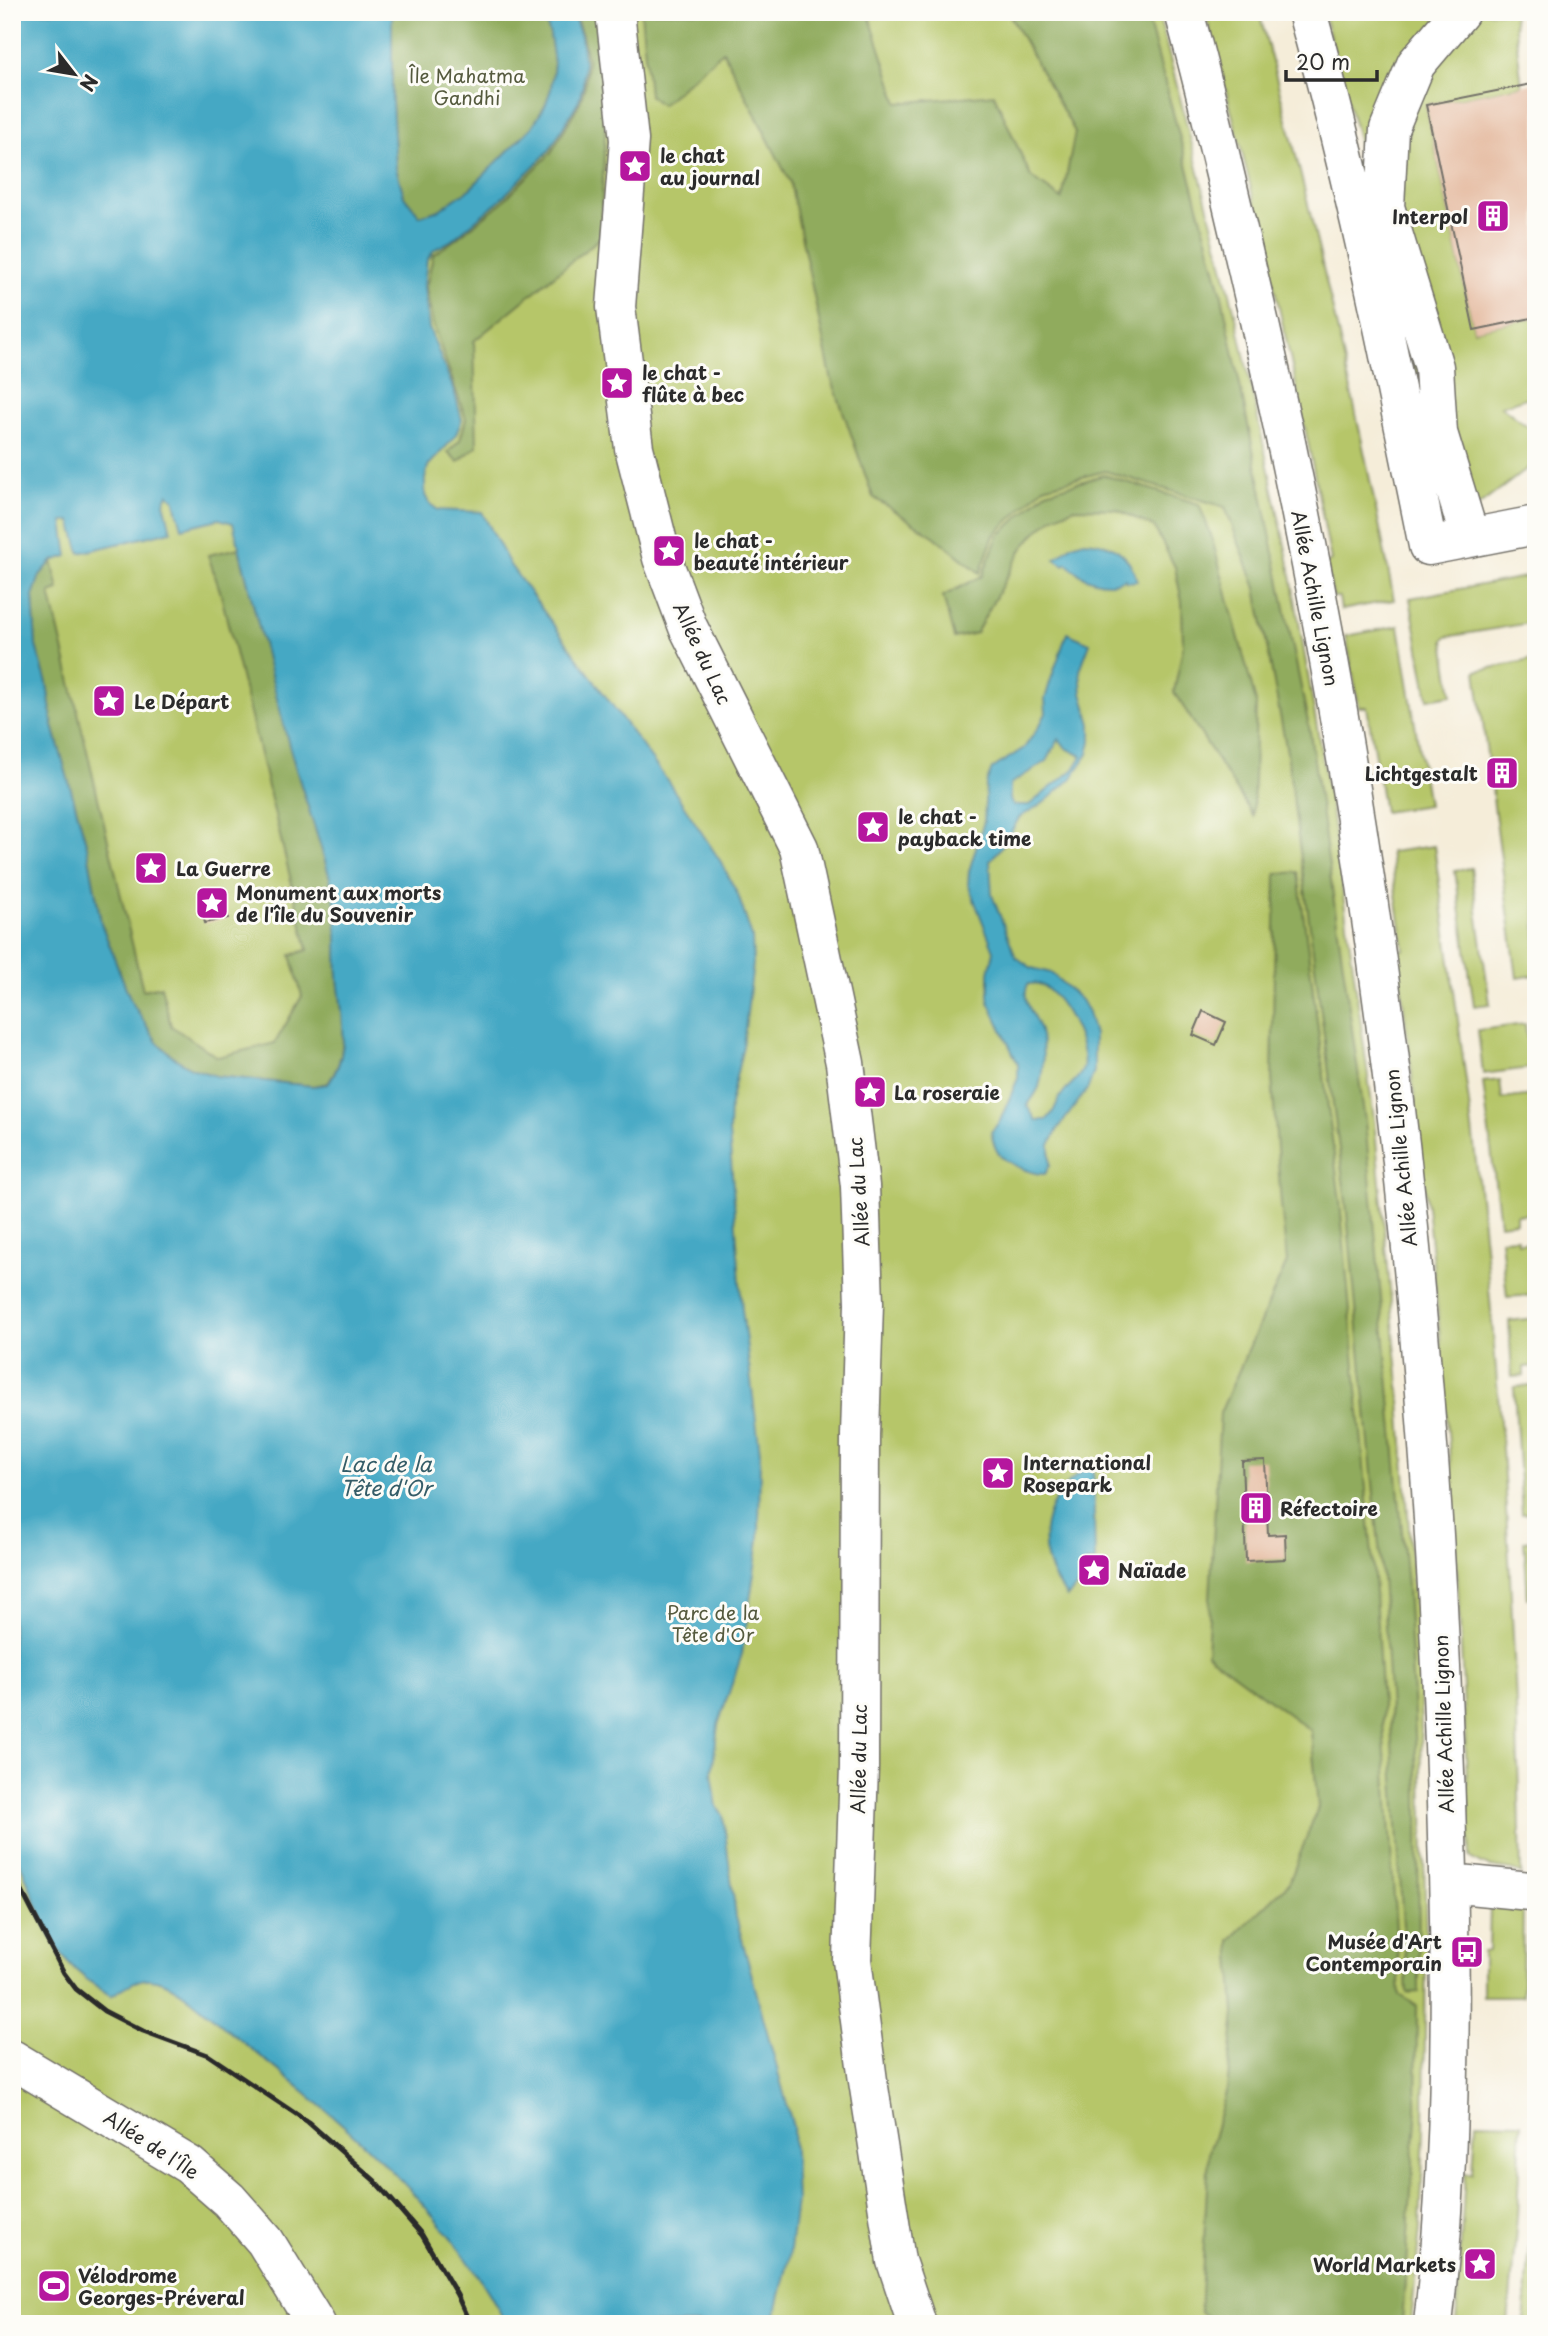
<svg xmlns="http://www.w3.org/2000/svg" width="1548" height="2336" font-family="'Playpen Sans',sans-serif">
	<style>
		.green { fill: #b6c669; stroke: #70784a; stroke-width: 2 }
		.forest { fill: #90ab5d; stroke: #5e6b44; stroke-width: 2 }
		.water { fill: #44a8c4; stroke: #386a78; stroke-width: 2; fill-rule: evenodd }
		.building { fill: #e4b99f }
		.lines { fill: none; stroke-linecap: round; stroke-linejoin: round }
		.minor-casing { stroke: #726f68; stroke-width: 41 }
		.minor { stroke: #fff; stroke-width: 38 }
		.rail { stroke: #2b2b2b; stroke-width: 5 }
		.labels { text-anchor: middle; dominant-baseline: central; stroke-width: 6; stroke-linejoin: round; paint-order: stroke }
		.park-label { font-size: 19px; fill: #555a3e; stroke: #fdfcf7 }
		.poi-label { font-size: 19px; font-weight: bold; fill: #2b2b2b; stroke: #fdfcf7; text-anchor: start }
		.street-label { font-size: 19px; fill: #2b2b2b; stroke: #fdfcf7 }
		.water-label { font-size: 21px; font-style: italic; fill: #355d68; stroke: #fdfcf7 }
	</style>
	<rect width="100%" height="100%" fill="#fdfcf7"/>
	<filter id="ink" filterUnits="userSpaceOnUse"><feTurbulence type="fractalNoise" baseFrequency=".0143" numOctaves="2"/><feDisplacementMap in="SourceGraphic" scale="14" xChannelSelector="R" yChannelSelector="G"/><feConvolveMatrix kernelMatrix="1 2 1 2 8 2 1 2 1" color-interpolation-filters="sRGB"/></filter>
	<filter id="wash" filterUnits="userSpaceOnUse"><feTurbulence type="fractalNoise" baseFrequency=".00686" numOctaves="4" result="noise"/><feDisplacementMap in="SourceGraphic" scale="28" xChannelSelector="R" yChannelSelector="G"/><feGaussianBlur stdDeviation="1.57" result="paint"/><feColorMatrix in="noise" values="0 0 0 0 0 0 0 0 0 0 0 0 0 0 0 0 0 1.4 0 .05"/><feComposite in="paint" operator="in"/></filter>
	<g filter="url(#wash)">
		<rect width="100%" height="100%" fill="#f5edd9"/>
		<path class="green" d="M12,12h1146l78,305 53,247 43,251 42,304 25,266 21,303 6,252 -2,190 -4,97 -9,97h-1399z
			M1205,12h54c52,195 97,390 135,588l-53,10 -2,-13h-6l-7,-34 5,-2c-34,-184 -76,-368 -126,-549z
			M1323,12h190l9,74 -96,19 48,225 62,-13v70l-7,10 -28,9 35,27v29l-58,44 -32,13 -90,-388z
			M1536,575v47l-90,15 -2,3 8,55 -24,4 -18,-101z
			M1399,626l29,179 -44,7 -17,-105h-8l-13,-71z
			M1536,659v316l-19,3 -41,-307z
			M1434,846c19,140 40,280 53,420 19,202 30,405 34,608 -17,-10 -32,-1 -51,-17 -5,-137 -11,-274 -21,-412 -12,-165 -32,-329 -52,-494l7,-1 -14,-98z
			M1471,868l19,136 -16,2 -19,-135z
			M1525,1024l6,44 -48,6 -5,-44z
			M1500,1080l2,19 31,-4 3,21v97l-20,2v7l-16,2 -17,-142z
			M1517,1238l1,5 18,-1v53l-29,2 -6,-58z
			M1536,1318v48l-12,1v9l-12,1 -3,-56z
			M1531,1386l1,6h4v121l-14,1 -8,-127z
			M1536,1540v56l-8,2 -4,-57z
			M1523,1903l-1,93h-39v-44l6,-1 1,-47z
			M1476,2122l45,1 -4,94 -9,107h-52l9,-151h8z
			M1534,2189l2,135h-12z"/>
		<path class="forest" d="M392,12h151l7,23 4,28 -3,26 -6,17 -13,21 -61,61 -32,22 -19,6 -16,-20 -8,-28 -4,-66z
			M574,12h22l8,62 1,60 -5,104 -126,103 3,105 -19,16 -10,-10 12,-12 6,-21 -33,-94 -7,-37 7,-33 23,-16 45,-36 50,-50 29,-51 5,-17 2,-26 -5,-24z
			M641,12h227l30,91 96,-9 37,83 31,22 13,-67 -67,-120h138l75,279 89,441 55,389 42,465 11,204 1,202 -12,1 -25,-416 -36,-374 -59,-451 -31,-164 -31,-81 -120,-36 -61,16 -50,48 -14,38 -45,-36 -62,-40 -42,-120 -41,-195 -67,-131 -62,54 -12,-10z
			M1104,475l95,29 12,31 45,167 -3,114 -79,-124 9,-45 -1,-45 -7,-35 -21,-40 -38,-18 -42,-1 -20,9 -19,16 -13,16 -46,84 -22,5 -11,-42 39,-20 16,-40 48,-44z
			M239,548c16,62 31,124 47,185 13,52 33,101 46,153 8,33 3,67 7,100 4,33 11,69 -11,97l-15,3 -97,-10 -25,-8 -15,-9 -19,-17 -26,-41 -30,-78 -14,-77 -34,-120 -6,-43 -11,-37 -3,-50 7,-21 12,-14 7,29 -9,3 93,397 18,-4 10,40 47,31 57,-14 27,-47 -11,-41 17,-5 -88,-359 -12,-36z
			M1298,872l42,329 34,376 26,418 17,11 -1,112 -14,206h-179l-23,-11 9,-161 18,-63 8,-76 -5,-73 59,-57 29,-76 -7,-76 -104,-77 13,-241 67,-151 -6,-58 -9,-126 4,-204z"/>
		<path class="water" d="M12,12h380v90l4,66 8,28 16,20 19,-6 32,-22 61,-61 13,-21 6,-17 3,-26 -4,-28 -7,-23h29l9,24 3,24 -1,24 -4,16 -30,51 -49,49 -48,40 -18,10 -7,10 -3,26 5,42 25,62 8,30 -7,17 -27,29 -3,13v16l4,8 9,7 44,2 28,53 159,218 52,79 17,33 14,42 1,27 -10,82 -13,58 -1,28 13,177 18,143 -1,88 -17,114 -24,71 -6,48 5,34 6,8 13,102 57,210 3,74 -7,58 -16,65h-267c-60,-121 -177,-214 -281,-296 -19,-15 -50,-48 -75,-49 -14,-1 -27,10 -39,17 -15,-10 -30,-19 -43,-34 -27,-32 -37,-79 -56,-118zM168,494l6,5 8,29 37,-9 14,4c17,70 35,141 53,211 13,51 33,101 46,152 8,34 3,67 7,101 4,32 11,68 -11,97l-15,2 -97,-10 -25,-8 -15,-9 -19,-17 -26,-41 -30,-78 -14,-77 -34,-120 -6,-43 -11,-37 -3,-50 7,-21 12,-14 16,-5 -5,-34 8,-1 9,32 91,-22 -7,-29z
			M1084,541c29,1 45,12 53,40l-11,1 -1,-3c-20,10 -44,0 -58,-16l-3,2 -9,-6 17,-14z
			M1067,633l23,10 -10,27 2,23 9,31v17l-3,13 -17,25 -25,22 -27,17 -13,23 -16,20 2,34 24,62 16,11 19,5 30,27 7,12 6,23v36l-6,17 -30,41 -8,16v20l-5,9c-12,1 -33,-9 -42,-16 -8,-6 -10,-17 -12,-26l9,-11 18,-43v-14l-29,-62v-30l5,-21 -26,-67 1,-13 15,-50 2,-37 6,-15 32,-21 16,-23 6,-12 -1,-14 5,-17zM1059,739l7,9 16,8 -8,13 -45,36h-16l-3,-6v-15l37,-23zM1028,984c4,0 8,-1 11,0 22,8 49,62 44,84 -2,10 -14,17 -20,25 -8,10 -7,19 -17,27h-10l-9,-14c4,-6 9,-12 12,-19 5,-17 5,-39 1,-56 -5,-16 -20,-31 -12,-47z
			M1093,1464l2,98h-9l1,16 -20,19c-38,-47 -27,-103 26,-133z"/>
		<g id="blocks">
			<path class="building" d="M1536,83v234l-62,13 -48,-225z
				M222,896l6,22 -23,5 -6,-22z
				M1203,1011l23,11 -10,23 -23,-10z
				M1265,1460l3,75 17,-1 1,25 -40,2 -4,-100z"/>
		</g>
	</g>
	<g filter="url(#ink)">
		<use href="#blocks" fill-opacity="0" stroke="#726f68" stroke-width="2"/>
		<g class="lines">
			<defs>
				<path id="minor" d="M615,12l14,128 -13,167 18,141 28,110 26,69 111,221 46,215 15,123 4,117 -4,132 -1,333 -7,192 16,121 28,180 21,63
					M1184,12c28,102 51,205 75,308 102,442 162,894 182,1347 9,219 17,439 -8,657
					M1307,12c49,176 85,355 121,534l108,-21
					M1460,12l-44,52 -27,65 -4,78 49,160 4,66 32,105
					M1449,1883l81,8
					M12,2059l177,106 40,35 36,41 51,83"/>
			</defs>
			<use href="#minor" class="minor-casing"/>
			<use href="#minor" class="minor"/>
			<path class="rail" d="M12,1872l52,101 12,16 28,22 39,20 65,24 100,67 67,59 47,54 35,60 13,29"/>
		</g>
	</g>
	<defs>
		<symbol id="sight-square" viewBox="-11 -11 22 22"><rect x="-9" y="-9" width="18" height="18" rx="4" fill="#b5179e" stroke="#fdfcf7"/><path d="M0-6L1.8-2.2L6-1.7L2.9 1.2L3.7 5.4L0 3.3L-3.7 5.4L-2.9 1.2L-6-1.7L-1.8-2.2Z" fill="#fff"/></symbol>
		<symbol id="building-square" viewBox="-11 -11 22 22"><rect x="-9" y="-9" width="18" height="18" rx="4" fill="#b5179e" stroke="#fdfcf7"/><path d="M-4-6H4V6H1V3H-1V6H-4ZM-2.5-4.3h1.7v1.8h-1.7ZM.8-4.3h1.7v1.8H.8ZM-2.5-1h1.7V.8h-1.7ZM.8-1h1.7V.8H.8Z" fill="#fff"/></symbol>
		<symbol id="bus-square" viewBox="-11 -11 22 22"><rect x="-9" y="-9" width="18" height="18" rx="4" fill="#b5179e" stroke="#fdfcf7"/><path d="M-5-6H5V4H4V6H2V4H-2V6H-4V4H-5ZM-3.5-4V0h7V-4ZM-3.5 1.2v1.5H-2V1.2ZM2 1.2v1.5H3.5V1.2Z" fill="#fff"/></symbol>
		<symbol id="stadium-square" viewBox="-11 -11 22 22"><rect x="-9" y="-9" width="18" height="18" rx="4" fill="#b5179e" stroke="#fdfcf7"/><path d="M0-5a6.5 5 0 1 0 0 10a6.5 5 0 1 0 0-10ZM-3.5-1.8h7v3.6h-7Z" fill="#fff"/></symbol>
	</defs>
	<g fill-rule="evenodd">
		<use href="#sight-square" x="616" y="147" width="38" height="38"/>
		<use href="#building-square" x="1474" y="197" width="38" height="38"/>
		<use href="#sight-square" x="598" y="364" width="38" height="38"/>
		<use href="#sight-square" x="650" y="532" width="38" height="38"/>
		<use href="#sight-square" x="90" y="682" width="38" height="38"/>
		<use href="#building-square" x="1483" y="754" width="38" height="38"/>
		<use href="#sight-square" x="854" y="808" width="38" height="38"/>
		<use href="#sight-square" x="132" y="849" width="38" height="38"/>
		<use href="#sight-square" x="193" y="884" width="38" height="38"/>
		<use href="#sight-square" x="851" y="1073" width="38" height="38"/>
		<use href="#sight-square" x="979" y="1454" width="38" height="38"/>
		<use href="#building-square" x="1237" y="1489" width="38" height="38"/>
		<use href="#sight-square" x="1075" y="1551" width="38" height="38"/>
		<use href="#bus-square" x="1448" y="1933" width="38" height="38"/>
		<use href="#sight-square" x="1461" y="2245" width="38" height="38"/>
		<use href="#stadium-square" x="35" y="2267" width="38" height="38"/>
	</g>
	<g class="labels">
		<g class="park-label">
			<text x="467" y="75">Île Mahatma<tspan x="467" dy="22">Gandhi</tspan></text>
			<text x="713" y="1612">Parc de la<tspan x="713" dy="22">Tête d'Or</tspan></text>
		</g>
		<g class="poi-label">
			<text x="660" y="155">le chat<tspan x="660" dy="22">au journal</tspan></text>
			<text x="1468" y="216" text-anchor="end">Interpol</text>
			<text x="642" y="372">le chat -<tspan x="642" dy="22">flûte à bec</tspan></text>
			<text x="694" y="540">le chat -<tspan x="694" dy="22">beauté intérieur</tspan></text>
			<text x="134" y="701">Le Départ</text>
			<text x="1478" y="773" text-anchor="end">Lichtgestalt</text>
			<text x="898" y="816">le chat -<tspan x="898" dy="22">payback time</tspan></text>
			<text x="176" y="868">La Guerre</text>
			<text x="236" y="892">Monument aux morts<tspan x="236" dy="22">de l'île du Souvenir</tspan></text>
			<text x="894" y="1092">La roseraie</text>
			<text x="1023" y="1462">International<tspan x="1023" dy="22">Rosepark</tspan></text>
			<text x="1280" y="1508">Réfectoire</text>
			<text x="1118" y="1570">Naïade</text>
			<text x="1442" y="1941" text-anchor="end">Musée d'Art<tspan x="1442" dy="22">Contemporain</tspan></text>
			<text x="1456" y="2264" text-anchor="end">World Markets</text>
			<text x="78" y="2275">Vélodrome<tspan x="78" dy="22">Georges-Préveral</tspan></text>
		</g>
		<g class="street-label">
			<text transform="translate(1316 598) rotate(79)">Allée Achille Lignon</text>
			<text transform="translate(703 653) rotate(65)">Allée du Lac</text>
			<text transform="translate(1400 1158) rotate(-96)">Allée Achille Lignon</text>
			<text transform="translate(858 1192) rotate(-94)">Allée du Lac</text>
			<text transform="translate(1443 1724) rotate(-92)">Allée Achille Lignon</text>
			<text transform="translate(858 1759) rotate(-89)">Allée du Lac</text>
			<text transform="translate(152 2144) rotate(33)">Allée de l'Île</text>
		</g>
		<g class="water-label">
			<text x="386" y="1463">Lac de la<tspan x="386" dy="24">Tête d'Or</tspan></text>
		</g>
	</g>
	<rect width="1548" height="2336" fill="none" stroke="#fdfcf7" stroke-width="42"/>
	<g transform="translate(74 74) rotate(121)" stroke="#fdfcf7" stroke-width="5" paint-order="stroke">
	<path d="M0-5L12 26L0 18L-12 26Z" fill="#2b2b2b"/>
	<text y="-10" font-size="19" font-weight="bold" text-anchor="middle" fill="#2b2b2b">N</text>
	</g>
	<path d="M1286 70v10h91v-10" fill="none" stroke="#2b2b2b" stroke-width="3.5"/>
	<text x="1296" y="70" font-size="21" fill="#2b2b2b" stroke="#fdfcf7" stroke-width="5" paint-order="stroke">20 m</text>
</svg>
